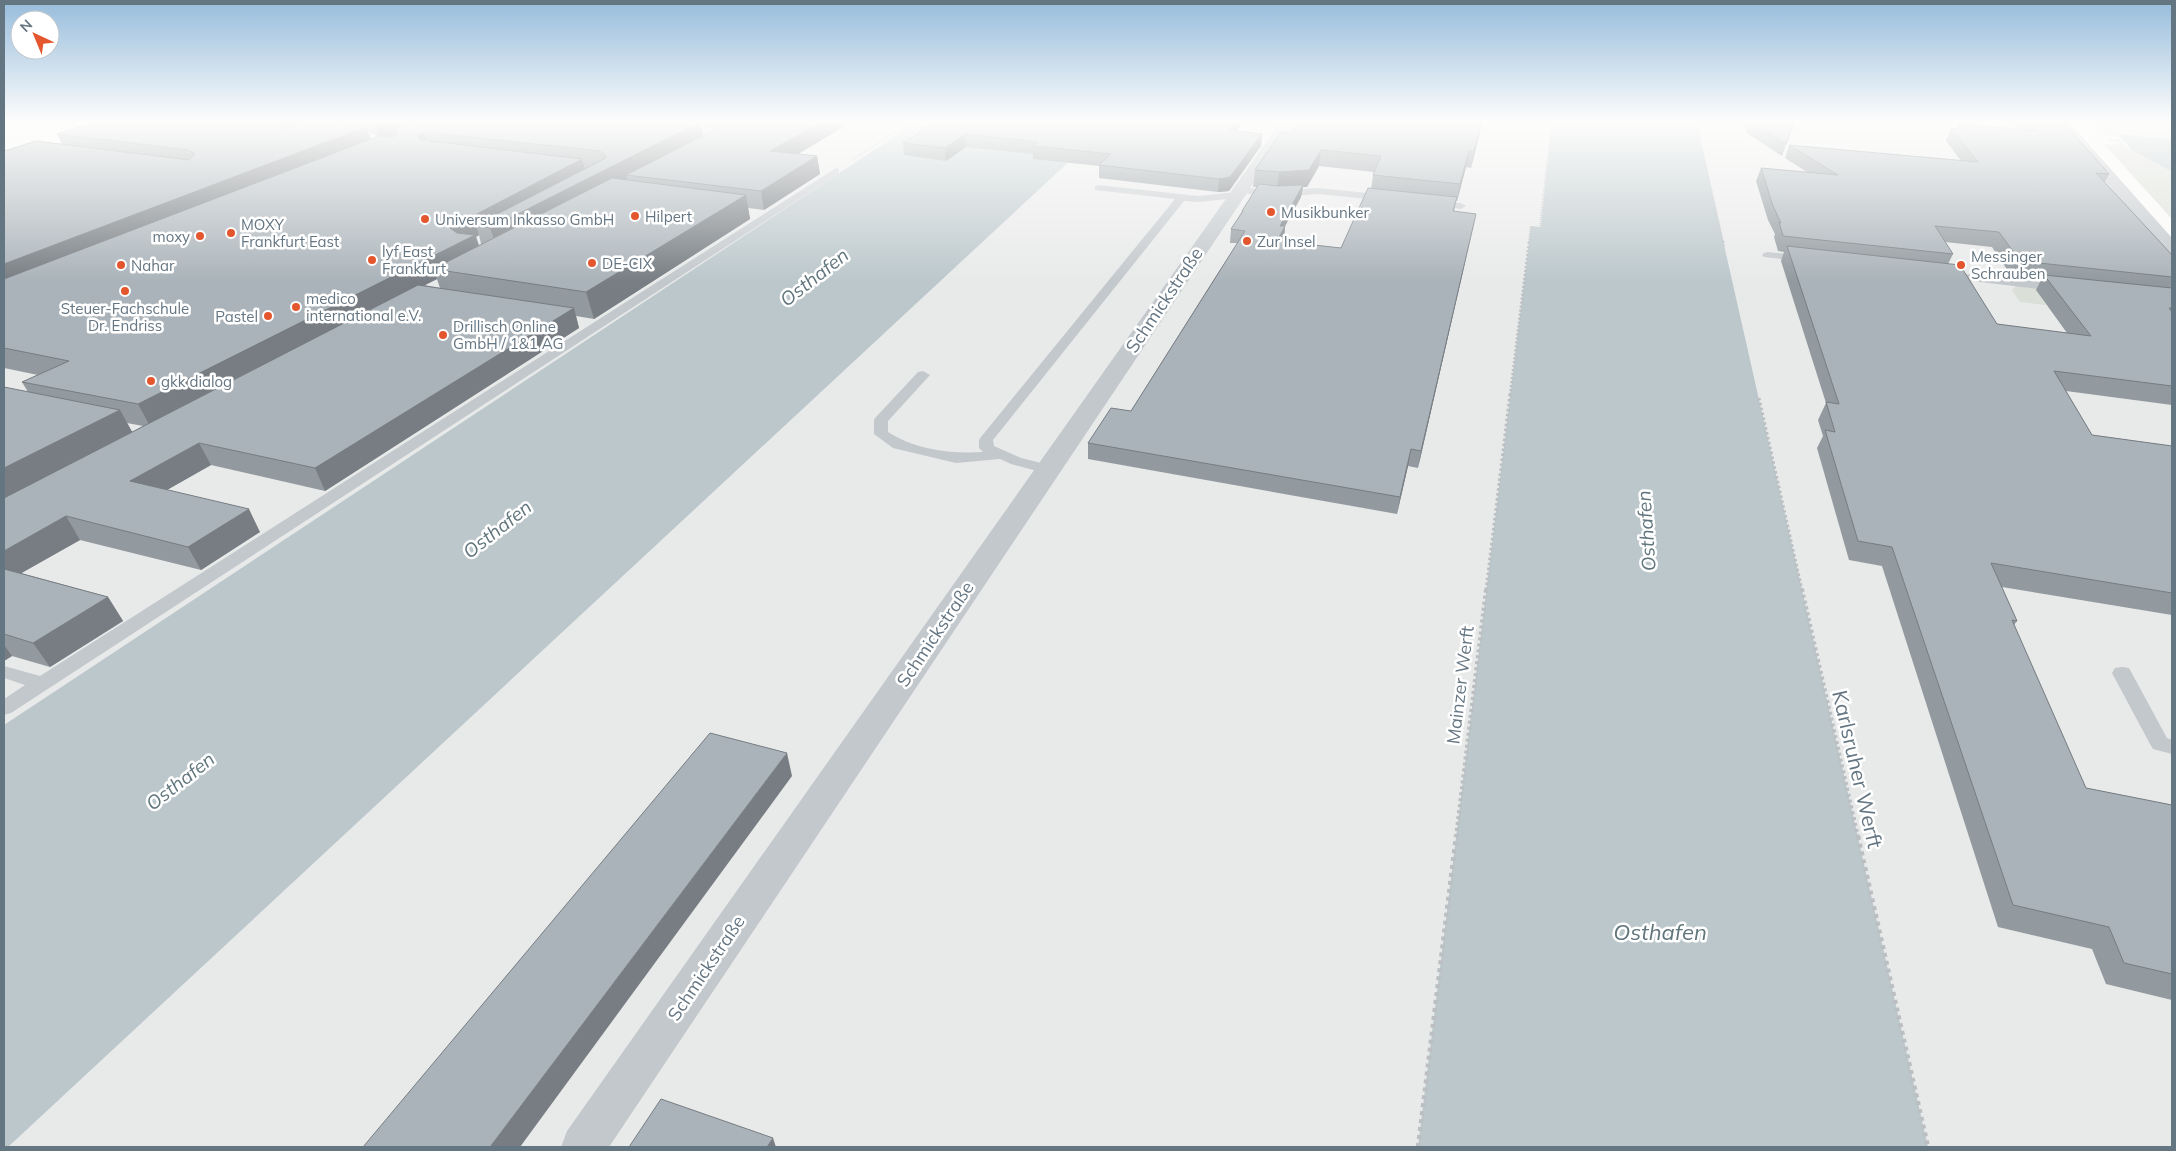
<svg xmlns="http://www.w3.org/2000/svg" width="2176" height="1151" font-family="Mulish,sans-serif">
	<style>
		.built { fill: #e8e9e9 }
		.green { fill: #dadfd7 }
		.water { fill: #bbc7cb }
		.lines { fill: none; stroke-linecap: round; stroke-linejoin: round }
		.path-far4 { stroke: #bbbfc2; stroke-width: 2; stroke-dasharray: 1 1; stroke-linecap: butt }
		.path-far3 { stroke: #bbbfc2; stroke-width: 2.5; stroke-dasharray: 2 2; stroke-linecap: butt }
		.path-far2 { stroke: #bbbfc2; stroke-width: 3; stroke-dasharray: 2.5 2.5; stroke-linecap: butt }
		.path-far1 { stroke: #bbbfc2; stroke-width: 4; stroke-dasharray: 3 3; stroke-linecap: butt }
		.path { stroke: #bbbfc2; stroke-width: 4.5; stroke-dasharray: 4 4; stroke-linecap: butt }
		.service { fill: #c3c8cc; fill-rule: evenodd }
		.minor { fill: #c3c8cc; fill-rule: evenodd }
		.wall { fill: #929a9f; fill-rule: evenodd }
		.shaded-wall { fill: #777d82 }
		.building { fill: #aab3b9; stroke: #777d82 }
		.poi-dot { fill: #e4572e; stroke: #fff; stroke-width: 2 }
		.labels { text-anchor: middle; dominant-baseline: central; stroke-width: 5; stroke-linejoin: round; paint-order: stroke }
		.far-poi-label { font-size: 15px; fill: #657683; stroke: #fff; text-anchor: start }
		.street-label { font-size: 18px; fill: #657683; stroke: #fff }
		.water-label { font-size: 19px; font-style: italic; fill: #60757c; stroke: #fff }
		.near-street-label { font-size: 21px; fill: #657683; stroke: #fff }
		.near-water-label { font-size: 22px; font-style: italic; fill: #60757c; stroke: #fff }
	</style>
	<rect width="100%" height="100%" fill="#fafaf8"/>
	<path class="built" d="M133,121h1928l111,127v899h-2168v-985z
		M2087,121h85v33l-44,-7 -9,-10 -18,-2z"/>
	<path class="green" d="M2104,144l24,3 44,25v47z
		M2016,286l156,19 -133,-12 7,12 -26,-3 -8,-12z"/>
	<path class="water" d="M1552,121h144l232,1026h-510l113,-921 10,1z
		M912,125l177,18 -1081,1004h-4v-422z
		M2118,134l54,5v33l-40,-22z"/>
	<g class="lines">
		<path class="path-far4" d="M1696,121l27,121
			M2109,140l11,1 3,4 -10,-1
			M2119,140l53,6
			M852,160l60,-39
			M1540,228l12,-107
			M1529,242l2,-16"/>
		<path class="path-far3" d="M1723,241l1,5
			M1510,395l19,-154"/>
		<path class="path-far2" d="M1759,398l43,192
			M1486,590l24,-196"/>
		<path class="path-far1" d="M1802,589l56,248
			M1456,837l30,-248"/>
		<path class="path" d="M1858,836l70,311
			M1418,1147l38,-311"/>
		<path class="service" d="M836,168l3,1v4l-828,540 -7,2v-16l21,-14 -21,-7v-12l36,10z
			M1099,185l99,11 38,-4v-4l4,-1 37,4 41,-3 70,7 5,3 -5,3 -70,-7 -41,3 -37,-4v4l-4,1 -38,4 -14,-1 -191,239 1,6 27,12 32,8 3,3 -3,3 -5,2 -37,-10 -11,-5 -44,4 -63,-15 -19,-14v-14l2,-3 42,-45 5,-1 7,4 -42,46v11c28,18 63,22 95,20l-4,-4v-8l2,-3 194,-238 -80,-9v-4z
			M1432,200l29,3 5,3 -5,3 -33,-4v-4z
			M1768,252l39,4 6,3 -6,3 -43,-5 -2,-2 2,-2z
			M1944,272l118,12 6,4 -6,4 -122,-15 -2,-2z
			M2122,667l7,1 38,70 5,2v14l-19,-5 -3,-5 -38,-71 3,-5z"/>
		<path class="minor" d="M586,121h45l94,10 7,4 -7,4 -132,-14z
			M1281,121h14l-686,1026h-48l6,-16z
			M2054,121h14l104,117v15l-6,-1z"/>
	</g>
	<path class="wall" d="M100,121h753l-55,33 19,2 3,18 -56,36 -16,-2 2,11 -142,91 -14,9 -18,-3 3,12 -254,163 -114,-26 -44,25 93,42 -59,38 -121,-30 -59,33 87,24 15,24 -73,46 -38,-11 -8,5v-274l24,5 -6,-10 16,-7 -34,-7v-217l58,-7 -5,-10zM701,127l16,2 -14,7zM369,133l5,1 3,2 -6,3zM479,235l2,9 -2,1 -3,-8zM437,279l3,9 -16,-3zM127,423l16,3 -11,6z
		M938,121h306l-8,10 26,3 -1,12 -32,45 -11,1 -119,-14v-12l-66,-7v-5l-67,-7 -20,14 -42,-6 -1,-12z
		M1743,121h52l-13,35 -35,-23z
		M2012,121h50l47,53 -4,8 67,73v150l-106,-14 26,44 80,11v169l-170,-28 15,34 -3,4 72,163 86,17v195l-66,-16 -14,-35 -94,-22 -116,-361 -33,-6 -32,-112 6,-12 -5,-16 8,-17 -45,-142 3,-9 -6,-1 -4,-14 1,-3 -7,-14 -12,-39 5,-13 46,4 -22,-14 4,-13 172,16 -15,-20 5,-13h6l2,-4 60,6zM1945,242l47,5 20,30 29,3 -5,10 31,43 -70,-9 -49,-60 5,-10z
		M1480,132l-9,36 -5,-1 -9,34h-1l-2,11 22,2 -3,13 -55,241 -10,-2 -11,48 -309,-55v-16l43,-32 106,-168h-7l1,-14 10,-16 1,-2 15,-24h-4l2,-17 35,-37zM1319,166l55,6 -1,3 -2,14 -30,59 -58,-7 1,-1 1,-14 16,-29 2,-10h4z"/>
	<path class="shaded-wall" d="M284,121h37l-35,18 -6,-17z
		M382,121h48l-35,8 2,5 -17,7 -6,-17z
		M721,121h17l-15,8z
		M823,121h30l-80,48 -3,-18z
		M1236,121h8l-17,22 1,-13z
		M1482,121l-2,11 -9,36 3,-17z
		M700,122l4,17 -78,36 1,4 -130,68 -7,-19 -14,-3 3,10 -3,2 6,18 -49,14 4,10 -286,149 -13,-24 312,-176 132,-69 5,18z
		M366,127l6,17 -368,145v-25z
		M423,132l6,17 -12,-13z
		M965,134l1,13 -20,14 -1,-13z
		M1262,134l-1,12 -32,45 -11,1 1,-13z
		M1321,150l-2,16 -12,21h-4l-2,10 -16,29 -1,14 -8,14 1,-65 2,-17z
		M1469,151l-3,16 -9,34 3,-17z
		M817,156l3,18 -56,36 -3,-19z
		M746,195l4,24 -142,91 -14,9 -8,-27z
		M1476,214l-3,13 -55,241 3,-17z
		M574,308l5,20 -254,163 -10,-23z
		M120,410l15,27 -131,69v-38z
		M199,443l12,22 -69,39 -12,-23z
		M1411,449l-3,17 -11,48 3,-17z
		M249,509l11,23 -59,38 -13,-23z
		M66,516l14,24 -76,43v-32z
		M108,597l15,24 -73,46 -17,-24z
		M4,645l8,11 -8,5z
		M787,753l5,23 -272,371h-30z
		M773,1138l3,9h-9z"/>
	<path class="building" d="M100,121h184l-4,1v3l7,3 24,-7h18l37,6 -362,137v-113l32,-10 153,19 6,-6 -7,-4 -131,-16z
		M374,121h8l-8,3 1,-3z
		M417,121h270l13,1 -210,106 -14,-3 130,-67v-2l-6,-5 -177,-19 -6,4 4,4 161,19 -132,69 7,5 18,2 -337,169 -116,-22 47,-21 -65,-13v-69l375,-143 14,1 6,-4 -4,-4z
		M732,121h91l-53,30 47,5 -56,35 -135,-16z
		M938,121h298l-8,9 34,4 -32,43 -11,2 -120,-14 12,-11 -78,-8 4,-4 -72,-8 -20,14 -42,-5z
		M1299,121h183l-8,30h-5l-9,33 -87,-9 8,-19 -60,-6 -12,20 -30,2 -24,-2 26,-38 9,1z
		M1750,121h45l-9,23z
		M2028,121h34l47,53 -13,-1 76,82v22l-152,-16 -21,-29 -64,-6 18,28 -170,-18 -4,-14 2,1 -8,-17 -12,-38 77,7 -49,-30 189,17 -27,-34 11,1 -3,-5 78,7z
		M612,178l134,17 -160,97 -153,-23z
		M1259,184l19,2 25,-1 -23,41h5l-8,15 64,7 27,-60 89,9 -4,14 23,3 -55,237 -10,-2 -11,48 -312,-54 23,-35 20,3 114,-180 -14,-2 12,-18h-1z
		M1787,246l173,19 37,59 94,12 -47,-61 128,13v20h-3l3,4v74l-118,-15 38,64 80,11v147l-181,-30 26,58 -5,-1 74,168 86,17v169l-48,-11 -15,-36 -96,-22 -121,-358 -34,-6 -33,-111 10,2 -9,-30 13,2z
		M418,285l156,23 -259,160 -116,-25 -69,38 119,28 -61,38 -122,-31 -62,35v-53z
		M4,387l116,23 -116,58z
		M4,569l104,28 -75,46 -29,-9z
		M710,733l77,20 -297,394h-127z
		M661,1099l112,39 -6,9h-138z"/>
	<linearGradient id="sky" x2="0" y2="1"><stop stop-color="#96bcdc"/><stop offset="0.43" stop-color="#fdfdfc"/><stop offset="1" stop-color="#fdfdfc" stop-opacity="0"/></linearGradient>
	<rect width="2176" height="282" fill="url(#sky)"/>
	<g class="poi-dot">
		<circle cx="1271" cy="212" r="5"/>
		<circle cx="635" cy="216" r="5"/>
		<circle cx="425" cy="219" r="5"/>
		<circle cx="231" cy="233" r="5"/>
		<circle cx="200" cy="236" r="5"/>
		<circle cx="1247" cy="241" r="5"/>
		<circle cx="372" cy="260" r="5"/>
		<circle cx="592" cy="263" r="5"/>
		<circle cx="121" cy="265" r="5"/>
		<circle cx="1961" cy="265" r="5"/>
		<circle cx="125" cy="291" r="5"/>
		<circle cx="296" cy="307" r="5"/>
		<circle cx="268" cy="316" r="5"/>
		<circle cx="443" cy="335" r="5"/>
		<circle cx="151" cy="381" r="5"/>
	</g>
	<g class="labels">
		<g class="far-poi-label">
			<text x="1281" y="212">Musikbunker</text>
			<text x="645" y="216">Hilpert</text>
			<text x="435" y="219">Universum Inkasso GmbH</text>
			<text x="241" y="224">MOXY<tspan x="241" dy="17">Frankfurt East</tspan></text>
			<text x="190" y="236" text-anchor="end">moxy</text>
			<text x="1257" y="241">Zur Insel</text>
			<text x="382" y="251">lyf East<tspan x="382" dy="17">Frankfurt</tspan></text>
			<text x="1971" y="256">Messinger<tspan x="1971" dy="17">Schrauben</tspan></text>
			<text x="602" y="263">DE-CIX</text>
			<text x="131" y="265">Nahar</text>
			<text x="306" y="298">medico<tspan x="306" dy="17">international e.V.</tspan></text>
			<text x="125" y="308" text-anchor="middle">Steuer-Fachschule<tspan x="125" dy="17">Dr. Endriss</tspan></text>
			<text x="258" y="316" text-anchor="end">Pastel</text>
			<text x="453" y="326">Drillisch Online<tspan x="453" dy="17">GmbH / 1&amp;1 AG</tspan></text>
			<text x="161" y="381">gkk dialog</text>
		</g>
		<g class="street-label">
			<text transform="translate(1164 300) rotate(-56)">Schmickstraße</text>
			<text transform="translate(935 634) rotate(-56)">Schmickstraße</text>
			<text transform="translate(1460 685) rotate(-83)">Mainzer Werft</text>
			<text transform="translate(706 968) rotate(-56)">Schmickstraße</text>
		</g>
		<g class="water-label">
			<text transform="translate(814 277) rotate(-38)">Osthafen</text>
			<text transform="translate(497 529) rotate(-38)">Osthafen</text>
			<text transform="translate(1646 531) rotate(-94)">Osthafen</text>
			<text transform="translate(180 781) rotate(-38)">Osthafen</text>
		</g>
		<g class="near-street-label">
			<text transform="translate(1858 769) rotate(77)">Karlsruher Werft</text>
		</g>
		<g class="near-water-label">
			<text x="1660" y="932">Osthafen</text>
		</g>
	</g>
	<rect width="2176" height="1151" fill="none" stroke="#657683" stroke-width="10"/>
	<g transform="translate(35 35) rotate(316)"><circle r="24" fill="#ffffff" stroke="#c1c8cd"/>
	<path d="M0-4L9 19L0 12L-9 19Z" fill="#e4572e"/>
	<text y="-8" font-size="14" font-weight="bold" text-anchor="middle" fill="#657683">N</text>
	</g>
</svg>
